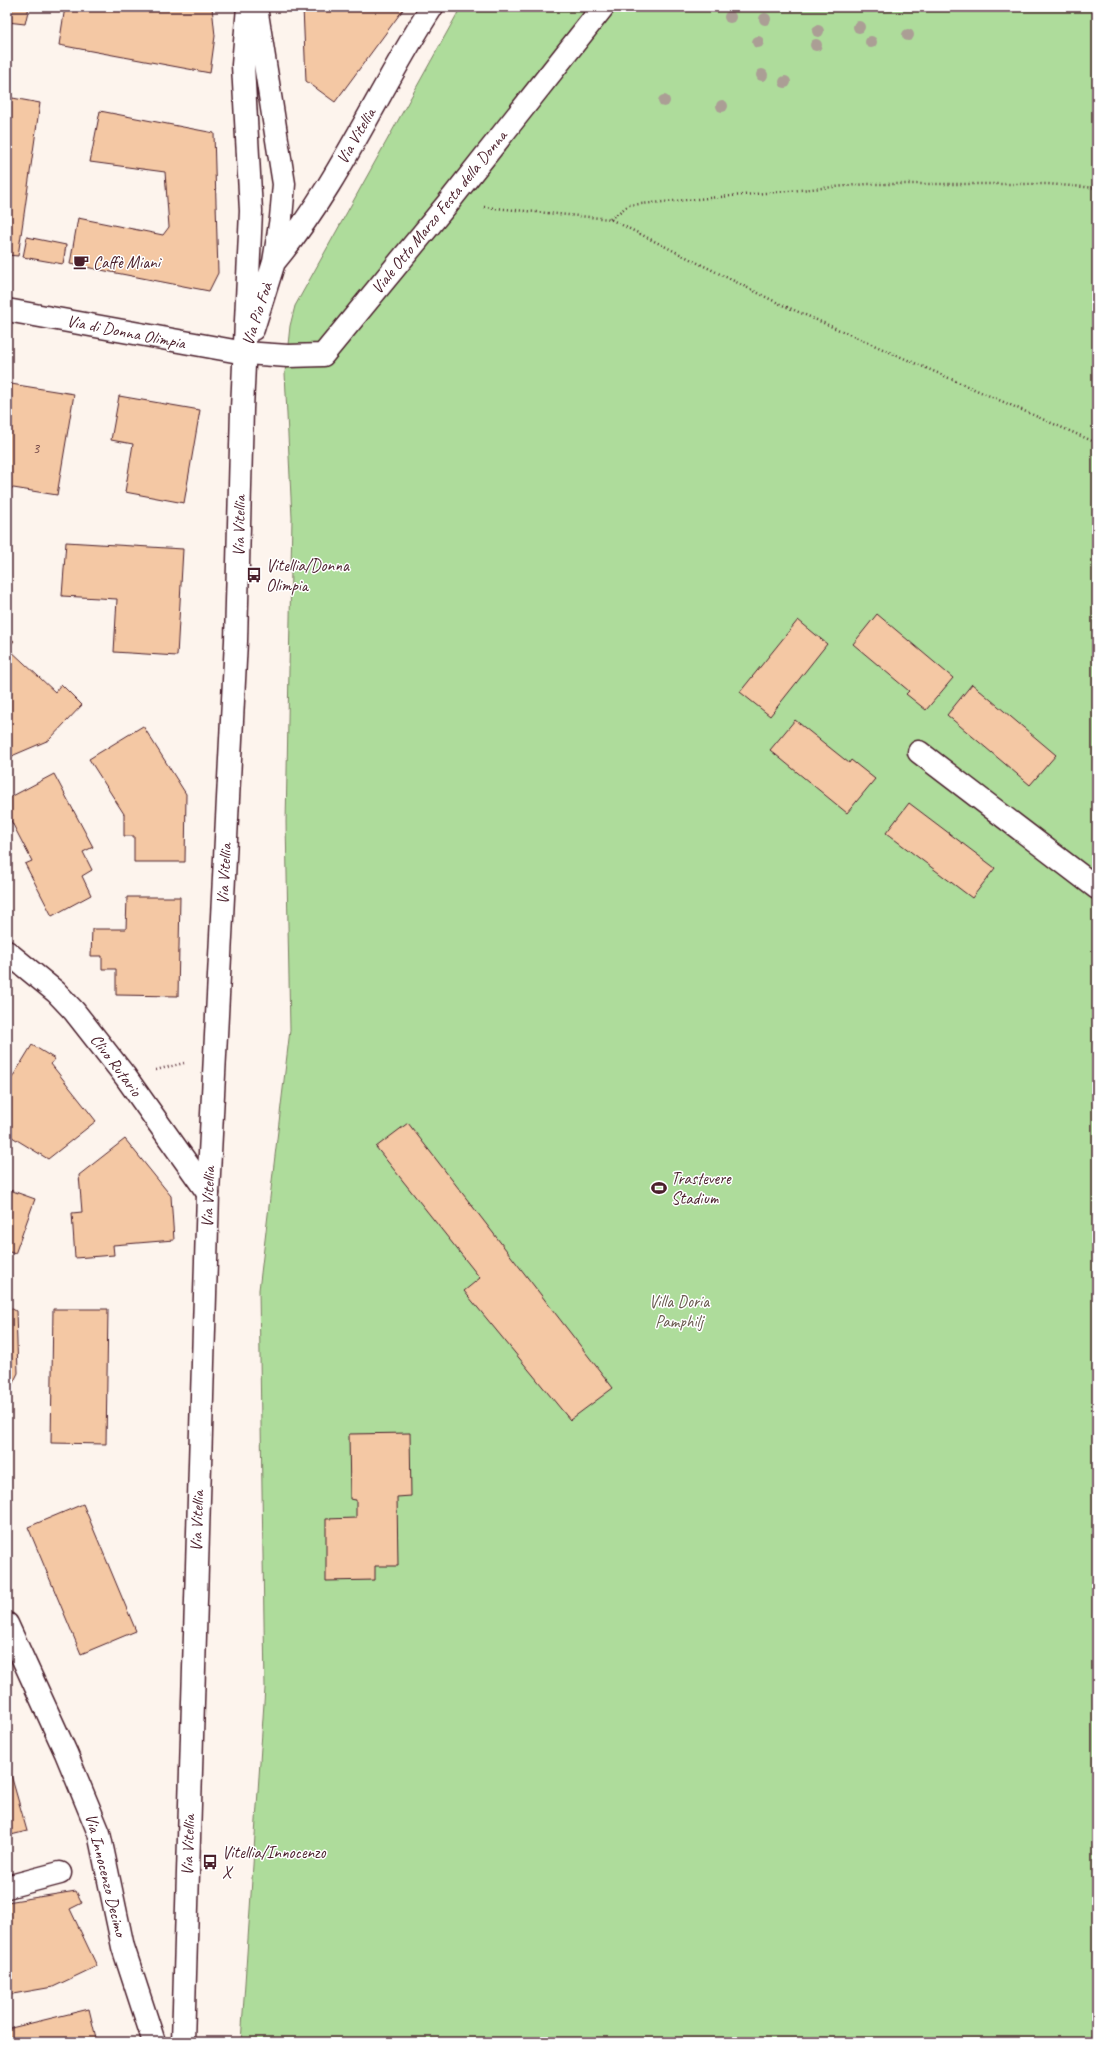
<svg xmlns="http://www.w3.org/2000/svg" width="1104" height="2049" font-family="Caveat,sans-serif">
	<style>
		.green { fill: #aedc9b; stroke: #7c7e63 }
		.building { fill: #f4c8a4; stroke: #4a1f2b }
		.lines { fill: none; stroke-linecap: round; stroke-linejoin: round }
		.pedestrian-casing { stroke: #4a1f2b; stroke-width: 25 }
		.minor-casing { stroke: #4a1f2b; stroke-width: 25 }
		.tertiary-casing { stroke: #4a1f2b; stroke-width: 25 }
		.path { stroke: #4a1f2b; stroke-width: 2.5; stroke-dasharray: 1 3; stroke-linecap: butt }
		.pedestrian { stroke: #fff; stroke-width: 22 }
		.minor { stroke: #fff; stroke-width: 22 }
		.tertiary { stroke: #fff; stroke-width: 22 }
		.tree { fill: #ab9e95 }
		.labels { text-anchor: middle; dominant-baseline: central; stroke-width: 3; stroke-linejoin: round; paint-order: stroke }
		.number-label { font-size: 15px; fill: #744949 }
		.street-label { font-size: 17px; fill: #4a1f2b; stroke: #fff }
		.poi-label { font-size: 17px; fill: #4a1f2b; stroke: #fff; text-anchor: start }
		.park-label { font-size: 17px; fill: #68584d; stroke: #fff }
	</style>
	<rect width="100%" height="100%" fill="#fdf4ed"/>
	<filter id="ink" filterUnits="userSpaceOnUse"><feTurbulence type="fractalNoise" baseFrequency=".025" numOctaves="2"/><feDisplacementMap in="SourceGraphic" scale="8" xChannelSelector="R" yChannelSelector="G"/><feConvolveMatrix kernelMatrix="1 2 1 2 8 2 1 2 1" color-interpolation-filters="sRGB"/></filter>
	<g filter="url(#ink)">
		<path class="green" d="M461,7h636v2035h-856l24,-354 -6,-398 31,-260 -4,-208 6,-304 -7,-145 5,-47 5,-20z"/>
		<path class="building" d="M7,7h22l-4,17 -18,-2z
			M65,7h147l3,29 -5,37 -151,-28z
			M303,7h102l-70,95 -29,-21z
			M7,97l33,6 -22,153 -11,-1z
			M100,111l114,22 4,140 -9,18 -139,-27 8,-46 85,17 6,-8 -4,-55 -75,-10z
			M27,237l39,8 -3,19 -40,-7z
			M11,384l63,10 -17,101 -50,-8v-78z
			M119,396l81,14 -16,93 -59,-11 8,-48 -22,-4z
			M66,542l117,7 -6,107 -63,-4 3,-53 -55,-3z
			M877,614l76,64 -27,32 -20,-16 3,-3 -56,-47z
			M798,620l29,24 -57,72 -30,-24z
			M7,635l7,6 -6,7 47,44 6,-8 21,21 -33,35 -35,15 -7,7z
			M972,684l84,71 -26,30 -83,-70z
			M795,720l54,43 2,-3 24,19 -28,34 -77,-63z
			M143,726l43,68 -1,68h-51v-26h-10v-22l-35,-55z
			M54,774l39,73 -10,5 9,18 -10,6 9,19 -39,21 -27,-52 7,-3 -25,-48v-14z
			M909,803l86,65 -23,30 -86,-65z
			M127,897h53l-2,99 -62,-1v-26h-14v-13h-11l1,-27h34z
			M32,1045l23,14 -4,5 45,57 -48,38 -41,-25v-48z
			M408,1123l205,265 -43,32 -106,-129 16,-13 -104,-131z
			M125,1139l46,57 3,44 -61,5 1,10 -39,3 -3,-45 10,-1 -3,-37z
			M7,1189l28,10 -20,55 -8,-3z
			M7,1306l9,5 2,62 -11,22z
			M53,1309h55l-2,135 -55,-1z
			M410,1433l1,63 -14,1 1,69h-23v14l-49,1v-62l30,-1v-18l-6,-1 -1,-65z
			M83,1504l53,127 -55,23 -53,-127z
			M7,1768h2l18,63 -20,5z
			M76,1891l6,12 -12,6 27,57 -44,21 -46,8v-93z
			M89,2009l8,33h-90v-13z"/>
		<g class="lines">
			<defs>
				<path id="pedestrian" d="M245,353l43,3 35,-1 125,-152 155,-196
					M919,752l178,136"/>
				<path id="minor" d="M7,952l49,40 18,19 51,65 83,117
					M7,1624l59,129 33,80 24,114 31,95
					M7,1887l53,-14"/>
				<path id="tertiary" d="M275,261c64,-77 103,-171 157,-254
					M7,310l238,43
					M253,329l21,-67 7,-44 3,-34 -28,-177
					M183,2042l25,-849 28,-552 6,-232 9,-198 -8,-146 5,-58"/>
			</defs>
			<use href="#pedestrian" class="pedestrian-casing"/>
			<use href="#minor" class="minor-casing"/>
			<use href="#tertiary" class="tertiary-casing"/>
			<path class="path" d="M484,207l126,12 168,84 319,140
				M610,219l19,-14 239,-21h179l50,4
				M156,1070l28,-7"/>
			<use href="#pedestrian" class="pedestrian"/>
			<use href="#minor" class="minor"/>
			<use href="#tertiary" class="tertiary"/>
		</g>
		<g class="tree">
			<circle cx="730" cy="17" r="6"/>
			<circle cx="765" cy="19" r="6"/>
			<circle cx="859" cy="27" r="6"/>
			<circle cx="818" cy="31" r="6"/>
			<circle cx="908" cy="35" r="6"/>
			<circle cx="758" cy="42" r="6"/>
			<circle cx="871" cy="42" r="6"/>
			<circle cx="816" cy="45" r="6"/>
			<circle cx="762" cy="75" r="6"/>
			<circle cx="785" cy="82" r="6"/>
			<circle cx="664" cy="101" r="6"/>
			<circle cx="722" cy="106" r="6"/>
		</g>
	</g>
	<defs>
		<symbol id="cafe-bare" viewBox="-9 -9 18 18"><path d="M-5.5-4.5H6V0H3Q3 3.5 0 3.5H-2.5Q-5.5 3.5-5.5 0ZM3-3.2v2h1.7v-2ZM-6 4.5H4V6H-6Z" fill="#4a1f2b" stroke="#fff" stroke-width="2.5" paint-order="stroke"/></symbol>
		<symbol id="bus-bare" viewBox="-9 -9 18 18"><path d="M-5-6H5V4H4V6H2V4H-2V6H-4V4H-5ZM-3.5-4V0h7V-4ZM-3.5 1.2v1.5H-2V1.2ZM2 1.2v1.5H3.5V1.2Z" fill="#4a1f2b" stroke="#fff" stroke-width="2.5" paint-order="stroke"/></symbol>
		<symbol id="stadium-bare" viewBox="-9 -9 18 18"><path d="M0-5a6.5 5 0 1 0 0 10a6.5 5 0 1 0 0-10ZM-3.5-1.8h7v3.6h-7Z" fill="#4a1f2b" stroke="#fff" stroke-width="2.5" paint-order="stroke"/></symbol>
	</defs>
	<g fill-rule="evenodd">
		<use href="#cafe-bare" x="70" y="251" width="22" height="22"/>
		<use href="#bus-bare" x="243" y="564" width="22" height="22"/>
		<use href="#stadium-bare" x="648" y="1177" width="22" height="22"/>
		<use href="#bus-bare" x="199" y="1851" width="22" height="22"/>
	</g>
	<g class="labels">
		<g class="number-label">
			<text x="36" y="448">3</text>
		</g>
		<g class="street-label">
			<text transform="translate(356 136) rotate(-60)">Via Vitellia</text>
			<text transform="translate(439 212) rotate(-51)">Viale Otto Marzo Festa della Donna</text>
			<text transform="translate(257 314) rotate(-72)">Via Pio Foà</text>
			<text transform="translate(126 332) rotate(11)">Via di Donna Olimpia</text>
			<text transform="translate(239 526) rotate(-89)">Via Vitellia</text>
			<text transform="translate(224 874) rotate(-87)">Via Vitellia</text>
			<text transform="translate(116 1065) rotate(53)">Clivo Rutario</text>
			<text transform="translate(208 1197) rotate(-88)">Via Vitellia</text>
			<text transform="translate(197 1521) rotate(-88)">Via Vitellia</text>
			<text transform="translate(188 1845) rotate(-88)">Via Vitellia</text>
			<text transform="translate(106 1875) rotate(76)">Via Innocenzo Decimo</text>
		</g>
		<g class="poi-label">
			<text x="93" y="262">Caffè Miani</text>
			<text x="266" y="565">Vitellia/Donna<tspan x="266" dy="20">Olimpia</tspan></text>
			<text x="671" y="1178">Trastevere<tspan x="671" dy="20">Stadium</tspan></text>
			<text x="222" y="1852">Vitellia/Innocenzo<tspan x="222" dy="20">X</tspan></text>
		</g>
		<g class="park-label">
			<text x="679" y="1301">Villa Doria<tspan x="679" dy="20">Pamphilj</tspan></text>
		</g>
	</g>
	<rect width="1104" height="2049" fill="none" stroke="#fff" stroke-width="24"/>
	<rect x="12" y="12" width="1080" height="2025" fill="none" stroke="#4a1f2b" stroke-width="1.5" filter="url(#ink)"/>
</svg>
